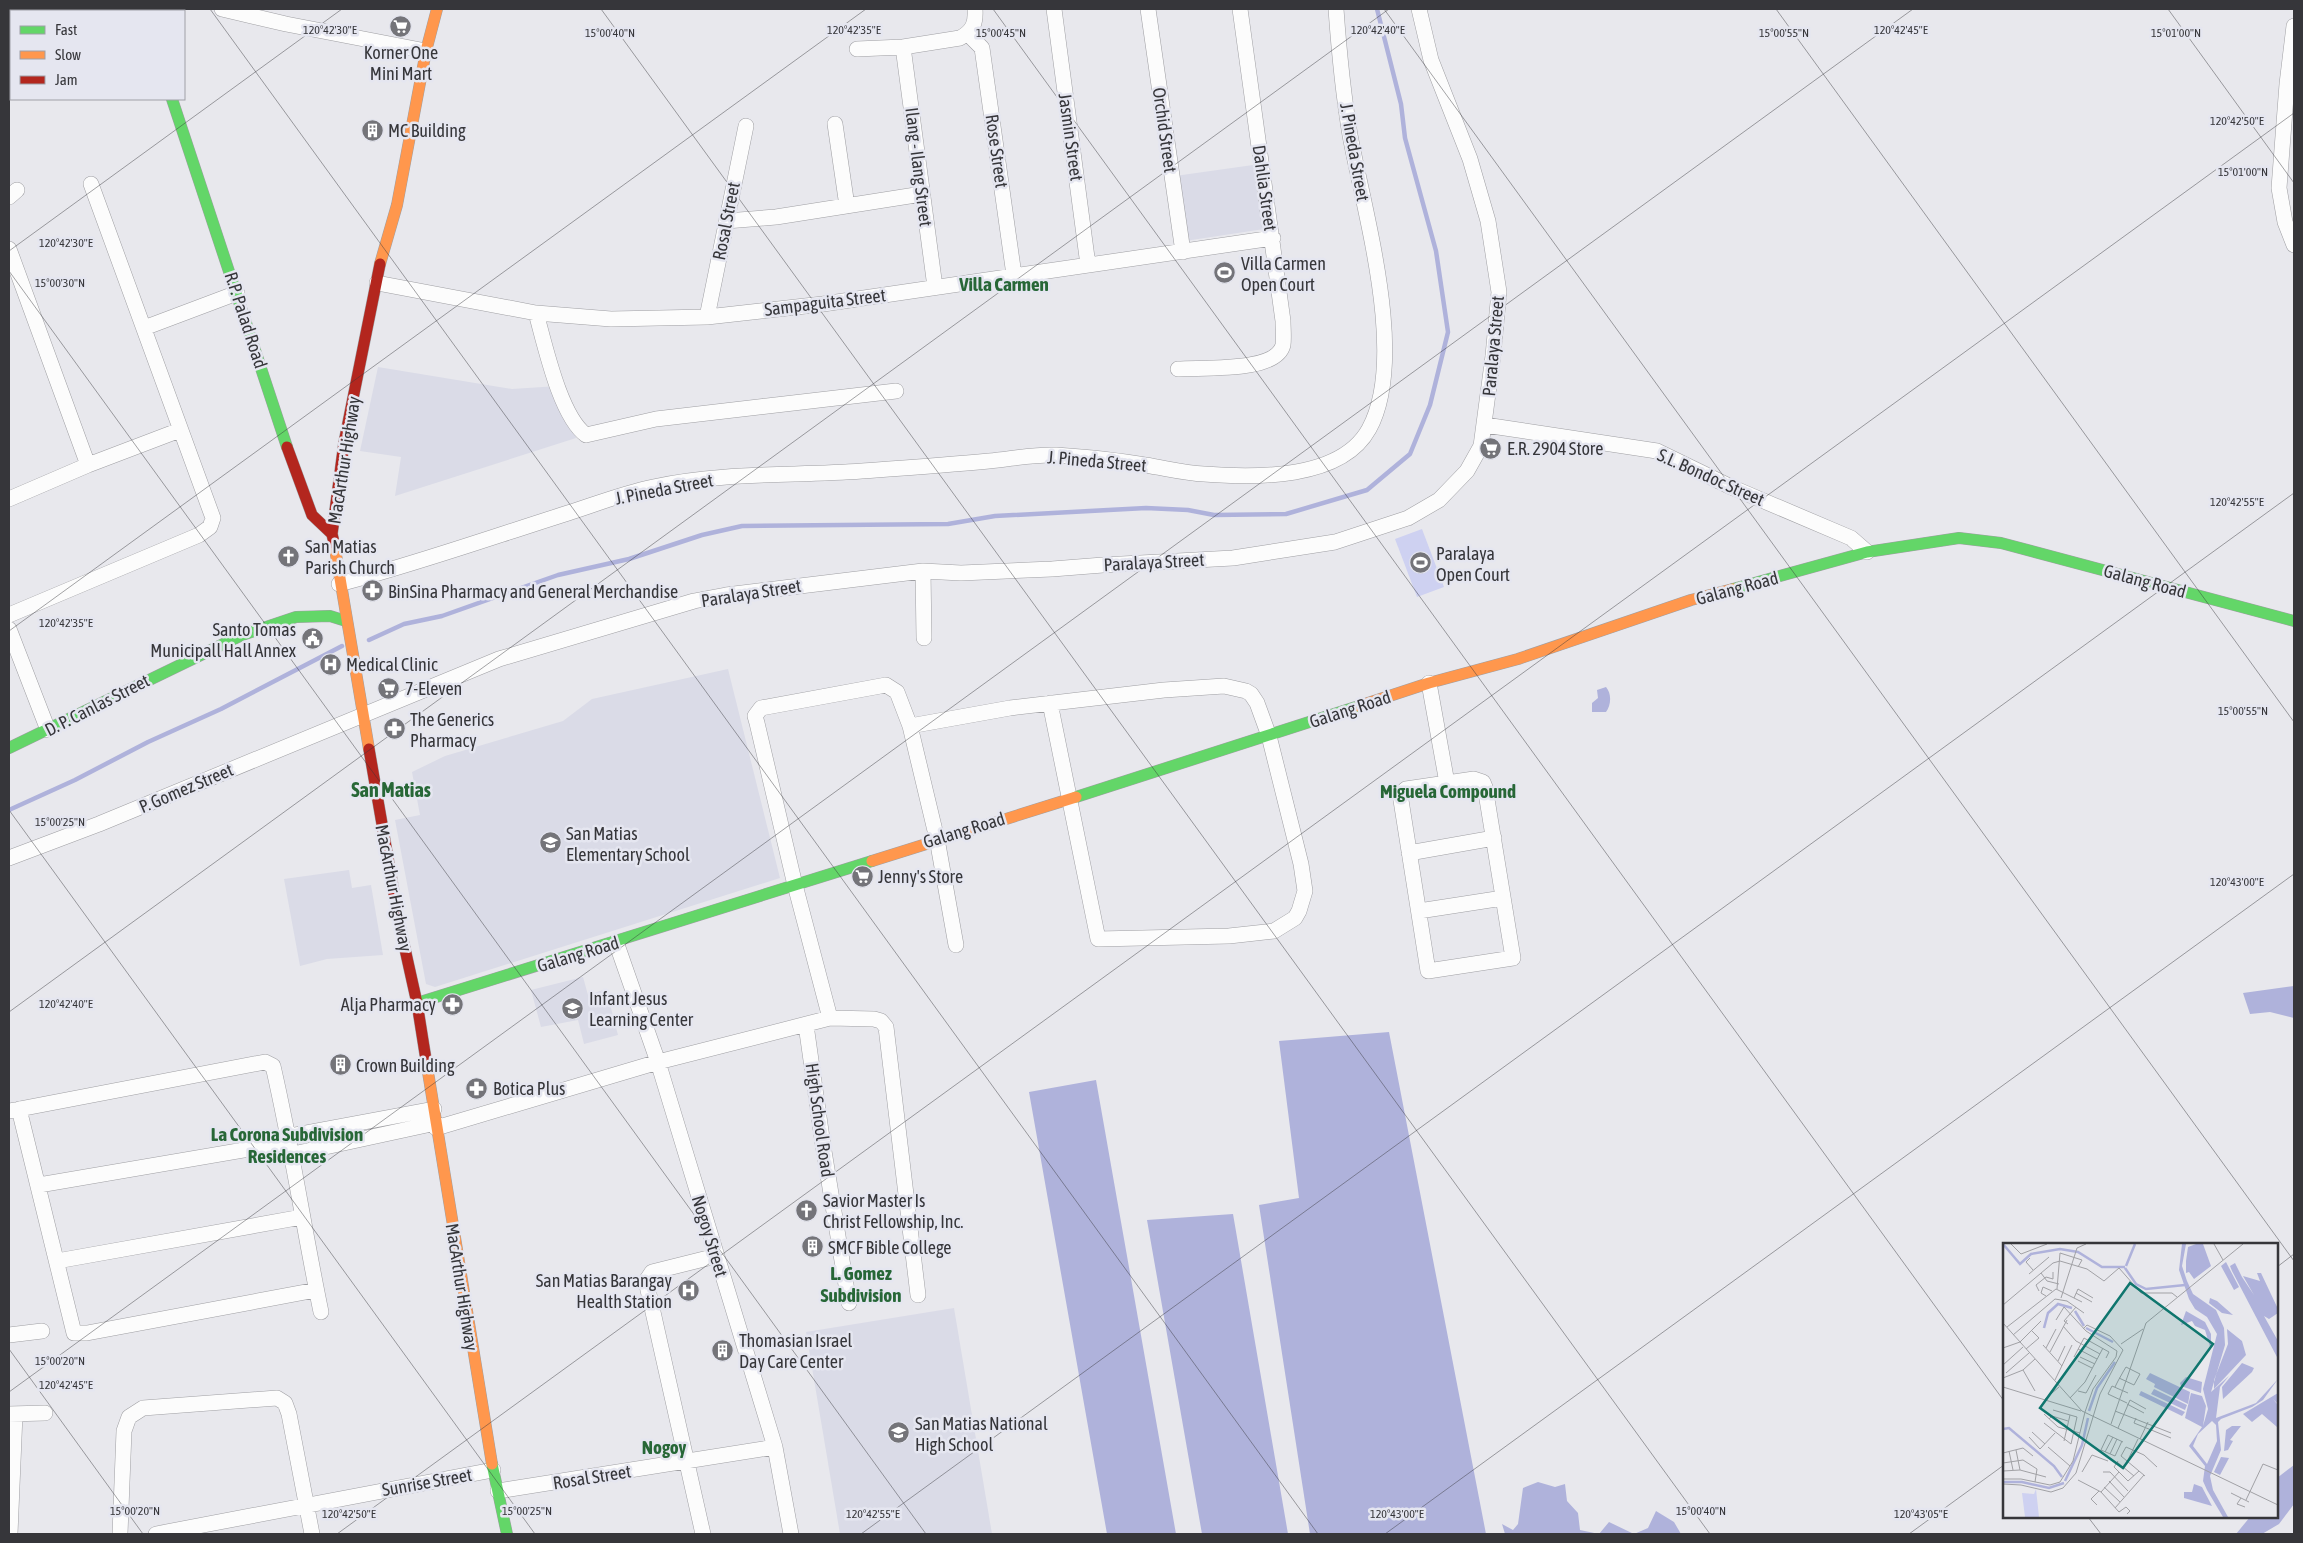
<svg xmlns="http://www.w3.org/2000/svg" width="2303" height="1543" font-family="'Asap Condensed',sans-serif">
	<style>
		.built { fill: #dadbe7 }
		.green { fill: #ced1f1 }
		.water { fill: #afb2db }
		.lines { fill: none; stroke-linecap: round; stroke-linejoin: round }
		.stream { stroke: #afb2db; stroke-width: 4.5 }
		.street-casing { stroke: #9f9fa3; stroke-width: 16 }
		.fast-casing { stroke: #9f9fa3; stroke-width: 12 }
		.slow-casing { stroke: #9f9fa3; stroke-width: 12 }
		.jam-casing { stroke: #9f9fa3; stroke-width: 12 }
		.street { stroke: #fcfcfc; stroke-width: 15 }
		.fast { stroke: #63d668; stroke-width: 11 }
		.slow { stroke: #ff974d; stroke-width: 11 }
		.jam { stroke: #b3261e; stroke-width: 11 }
		.ticks { fill: none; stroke: #36363a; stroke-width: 1; stroke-opacity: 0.45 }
		.labels { text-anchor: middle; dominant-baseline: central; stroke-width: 5; stroke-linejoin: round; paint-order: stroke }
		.poi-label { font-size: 18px; fill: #36363a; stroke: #e5e6f0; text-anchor: start }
		.street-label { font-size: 18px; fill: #36363a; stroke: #e5e6f0 }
		.neighbourhood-label { font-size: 19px; font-weight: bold; fill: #276737; stroke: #e5e6f0 }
		.quarter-label { font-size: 20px; font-weight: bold; fill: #276737; stroke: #e5e6f0 }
		.inset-river { fill: none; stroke: #afb2db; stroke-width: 2.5 }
		.inset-road { fill: none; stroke: #a1a1a5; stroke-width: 1 }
		.view { fill: #0f766e; fill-opacity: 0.15; stroke: #0f766e; stroke-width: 2.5 }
		.inset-edge { fill: none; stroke: #36363a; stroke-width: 2.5 }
		.ticks-label { font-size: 12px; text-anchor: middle; fill: #36363a; stroke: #e5e6f0; stroke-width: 5; stroke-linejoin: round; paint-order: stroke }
	</style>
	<rect width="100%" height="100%" fill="#e8e8ed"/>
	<path class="built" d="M1253,165l11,64 -79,12 -10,-65z
		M378,367l134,22 46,-3 18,52 -181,58 6,-39 -41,-6z
		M728,669l52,209 -345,109 -9,-3 -31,-164 25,-5 -8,-43 33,-16 118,-35 29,-22z
		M349,870l3,18 19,-3 12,70 -56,4 -27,7 -16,-87z
		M583,977l5,18 18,-6 12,46 -34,9 -6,-24 -37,7 -10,-37z
		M954,1308l38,226h-152l-34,-202z"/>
	<path class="green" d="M1422,529l22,58 -27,10 -22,-58z"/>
	<path class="water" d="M1606,687c6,7 5,18 0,25h-14v-9l6,-5 -1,-8z
		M2294,986v32l-24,-6 -20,2 -7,-21z
		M1389,1032l97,502h-176l-51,-329 40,-7 -20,-157z
		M1096,1080l80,454h-69l-78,-442z
		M1233,1214l55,320h-86l-55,-314z
		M2294,1465v39l-15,20 -17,10h-26l14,-17h27v-39z
		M1538,1482l17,5 10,-3 2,17 11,12 2,17 19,4 10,-12 25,12 14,-6 8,-17 18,11 7,12h-176l-3,-10 11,6 5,-6 5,-36z"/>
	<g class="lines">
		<path class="stream" d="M369,640l35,-16 38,-8 116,-41 71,-16 73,-24 40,-9 206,-2 47,-8 151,-8 42,2 26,5 72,-1 81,-24 43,-36 20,-49 18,-73 -12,-81 -31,-113 -4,-34 -24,-95
			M9,810l66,-30 73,-38 73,-33 121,-63"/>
		<defs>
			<path id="street" d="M222,9l64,15 140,27
				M1054,9l34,256
				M1148,9l35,243
				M2294,26l-7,58 -8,104 6,34 9,23
				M968,34l14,14 32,227
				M903,47l32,240
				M857,49l46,-2 57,-9c13,-7 16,-15 15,-29
				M835,124l12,82
				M9,197l8,-7
				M726,221l50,-4 146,-23
				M9,249l79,216
				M377,283l159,30 75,6 96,-2 116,-13 450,-66
				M536,313c9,32 24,103 50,122l70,-16 240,-28
				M707,317l39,-191
				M144,328l93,-35
				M1178,369c24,-2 98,4 105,-24 1,-7 0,-17 0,-24l-43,-312
				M1485,425l172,26 74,36 120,51 16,14
				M9,499l79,-34 92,-35
				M923,571l1,67
				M339,584c77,-20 153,-47 229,-71 28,-9 56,-20 85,-26 69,-15 139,-11 209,-16 42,-3 85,-6 127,-10 22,-2 45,-7 67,-6 29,2 60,5 89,10 20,3 39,8 59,9 50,4 137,6 165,-45 39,-71 -5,-217 -19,-294 -7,-42 -11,-84 -14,-126
				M9,615l190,-80 11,-8 3,-9 -122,-334
				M9,629l39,101
				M1429,683l18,100
				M910,726l100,-18 154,-18 60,-4 22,5 5,3 6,9 12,33 32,128 4,27 -6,20 -4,7 -21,13 -45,5 -131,3 -48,-236
				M1474,779l9,3 2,5 28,171 -85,13 -28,-177 6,-5z
				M1409,853l85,-15
				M9,858l90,-34 400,-165 195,-58 32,-6 197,-24 38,2 91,-4 51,-4 130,-7 102,-16 73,-24 31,-18 28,-29 14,-25 12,-90 6,-64 -11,-71 -18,-62 -39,-99 -12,-51
				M1419,911l84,-13
				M616,942l42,120 117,385 16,87
				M830,1018l-35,-133 -38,-162 -2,-7 6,-8 125,-23 11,7 13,34 27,113 19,106
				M806,1025l17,120 26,158
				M19,1109l55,224h13l229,-43
				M9,1111l256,-49 8,4c19,82 31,164 48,246
				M436,1128l222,-66 172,-44 44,1 7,2 5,6 32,268
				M289,1136l145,-27
				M293,1154l143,-31
				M39,1185l251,-43
				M57,1261l245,-44
				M9,1335l33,-4
				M9,1414l36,-1
				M498,1491l277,-44
				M10,1534l5,-120
				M120,1534l4,-103 5,-14 14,-9 134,-10 8,5 4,11 23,120
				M156,1534l337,-64
				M703,1534l-57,-253 6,-9 64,-16"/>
			<path id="fast" d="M143,9l1,2
				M172,99l115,348
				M1733,589l134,-37 92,-14 42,5 293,78
				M9,748l233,-113 54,-18 34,-1 16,5
				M1076,797l283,-91
				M417,1003l455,-142
				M492,1464l15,70"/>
			<path id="slow" d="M380,264l17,-59 29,-154 11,-42
				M334,543l35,206
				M1359,706l70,-23 89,-24 173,-59 42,-11
				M872,861l204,-64
				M427,1066l65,398"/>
			<path id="jam" d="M287,447l25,68 20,19
				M334,543l-2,-9 12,-91 36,-179
				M369,749l30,173 18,81 10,63"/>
		</defs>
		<use href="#street" class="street-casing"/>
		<use href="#fast" class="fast-casing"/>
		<use href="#slow" class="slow-casing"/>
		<use href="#jam" class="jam-casing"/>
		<use href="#street" class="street"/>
		<use href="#fast" class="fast"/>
		<use href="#slow" class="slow"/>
		<use href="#jam" class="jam"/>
	</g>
	<path class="ticks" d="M210,9l1108,1525M601,9l1109,1525M993,9l1011,1392M1384,9l910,1252M1776,9l518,713M2168,9l126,174M9,251l333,-242M9,271l917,1263M9,631l857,-622M9,810l526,724M9,1012l1380,-1003M2277,1267l17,-13M9,1349l134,185M9,1392l1904,-1383M2088,1517l13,17M337,1534l1957,-1421M861,1534l1433,-1041M1385,1534l909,-660M1909,1534l95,-69"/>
	<defs>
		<symbol id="supermarket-disc" viewBox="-11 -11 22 22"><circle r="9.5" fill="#747479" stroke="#e5e6f0"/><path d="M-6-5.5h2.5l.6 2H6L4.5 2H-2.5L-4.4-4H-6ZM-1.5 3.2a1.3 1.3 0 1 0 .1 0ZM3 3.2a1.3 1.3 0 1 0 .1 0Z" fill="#fff"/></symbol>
		<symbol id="building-disc" viewBox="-11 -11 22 22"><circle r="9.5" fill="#747479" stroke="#e5e6f0"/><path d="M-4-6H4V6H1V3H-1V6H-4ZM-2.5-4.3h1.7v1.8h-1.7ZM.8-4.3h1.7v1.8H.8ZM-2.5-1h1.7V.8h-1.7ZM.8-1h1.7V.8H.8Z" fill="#fff"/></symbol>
		<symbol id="stadium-disc" viewBox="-11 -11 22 22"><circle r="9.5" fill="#747479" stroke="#e5e6f0"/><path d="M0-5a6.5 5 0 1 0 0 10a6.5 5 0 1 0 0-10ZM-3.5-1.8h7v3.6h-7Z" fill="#fff"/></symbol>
		<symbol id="church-disc" viewBox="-11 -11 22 22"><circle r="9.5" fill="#747479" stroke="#e5e6f0"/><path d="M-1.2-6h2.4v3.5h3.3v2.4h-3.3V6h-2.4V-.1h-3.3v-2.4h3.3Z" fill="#fff"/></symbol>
		<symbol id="pharmacy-disc" viewBox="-11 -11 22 22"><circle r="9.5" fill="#747479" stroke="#e5e6f0"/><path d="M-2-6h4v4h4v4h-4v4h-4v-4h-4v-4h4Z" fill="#fff"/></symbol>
		<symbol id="civic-disc" viewBox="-11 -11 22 22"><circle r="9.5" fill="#747479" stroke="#e5e6f0"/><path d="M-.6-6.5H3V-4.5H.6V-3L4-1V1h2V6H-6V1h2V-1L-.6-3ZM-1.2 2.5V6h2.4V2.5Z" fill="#fff"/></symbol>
		<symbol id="hospital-disc" viewBox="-11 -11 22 22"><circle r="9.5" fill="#747479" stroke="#e5e6f0"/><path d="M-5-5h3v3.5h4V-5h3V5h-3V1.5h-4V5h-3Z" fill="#fff"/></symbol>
		<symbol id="school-disc" viewBox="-11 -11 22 22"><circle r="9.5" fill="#747479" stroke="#e5e6f0"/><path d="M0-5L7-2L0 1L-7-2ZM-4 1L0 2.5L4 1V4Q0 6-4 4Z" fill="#fff"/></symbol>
	</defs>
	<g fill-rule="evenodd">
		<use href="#supermarket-disc" x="388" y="14" width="25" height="25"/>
		<use href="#building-disc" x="360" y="118" width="25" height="25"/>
		<use href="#stadium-disc" x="1212" y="260" width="25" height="25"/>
		<use href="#supermarket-disc" x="1478" y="436" width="25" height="25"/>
		<use href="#church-disc" x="276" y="544" width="25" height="25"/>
		<use href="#stadium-disc" x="1408" y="550" width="25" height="25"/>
		<use href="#pharmacy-disc" x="360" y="578" width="25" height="25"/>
		<use href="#civic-disc" x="300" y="626" width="25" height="25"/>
		<use href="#hospital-disc" x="318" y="652" width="25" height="25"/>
		<use href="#supermarket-disc" x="376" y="676" width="25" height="25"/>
		<use href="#pharmacy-disc" x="382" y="716" width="25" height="25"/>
		<use href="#school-disc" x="538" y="830" width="25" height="25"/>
		<use href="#supermarket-disc" x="850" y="864" width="25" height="25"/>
		<use href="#pharmacy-disc" x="440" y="992" width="25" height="25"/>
		<use href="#school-disc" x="560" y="996" width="25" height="25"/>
		<use href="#building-disc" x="328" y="1052" width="25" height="25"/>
		<use href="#pharmacy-disc" x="464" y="1076" width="25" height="25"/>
		<use href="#church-disc" x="794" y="1198" width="25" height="25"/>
		<use href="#building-disc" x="800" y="1234" width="25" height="25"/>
		<use href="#hospital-disc" x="676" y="1278" width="25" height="25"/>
		<use href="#building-disc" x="710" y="1338" width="25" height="25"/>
		<use href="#school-disc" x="886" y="1420" width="25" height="25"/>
	</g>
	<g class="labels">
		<g class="poi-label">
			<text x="401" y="52" text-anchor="middle">Korner One<tspan x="401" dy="21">Mini Mart</tspan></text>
			<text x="388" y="130">MC Building</text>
			<text x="1241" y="263">Villa Carmen<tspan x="1241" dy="21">Open Court</tspan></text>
			<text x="1507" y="448">E.R. 2904 Store</text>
			<text x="305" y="546">San Matias<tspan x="305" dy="21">Parish Church</tspan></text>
			<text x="1436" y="553">Paralaya<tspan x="1436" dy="21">Open Court</tspan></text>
			<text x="388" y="591">BinSina Pharmacy and General Merchandise</text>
			<text x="296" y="629" text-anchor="end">Santo Tomas<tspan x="296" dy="21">Municipall Hall Annex</tspan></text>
			<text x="346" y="664">Medical Clinic</text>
			<text x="405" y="688">7-Eleven</text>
			<text x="410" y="719">The Generics<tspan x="410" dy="21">Pharmacy</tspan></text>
			<text x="566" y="833">San Matias<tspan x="566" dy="21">Elementary School</tspan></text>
			<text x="878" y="876">Jenny's Store</text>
			<text x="589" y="998">Infant Jesus<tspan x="589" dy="21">Learning Center</tspan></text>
			<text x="436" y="1004" text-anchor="end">Alja Pharmacy</text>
			<text x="356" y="1065">Crown Building</text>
			<text x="493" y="1088">Botica Plus</text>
			<text x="823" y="1200">Savior Master Is<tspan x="823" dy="21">Christ Fellowship, Inc.</tspan></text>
			<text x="828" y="1247">SMCF Bible College</text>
			<text x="672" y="1280" text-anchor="end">San Matias Barangay<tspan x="672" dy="21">Health Station</tspan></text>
			<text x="739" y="1340">Thomasian Israel<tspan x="739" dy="21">Day Care Center</tspan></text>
			<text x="915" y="1423">San Matias National<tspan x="915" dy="21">High School</tspan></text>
		</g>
		<g class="street-label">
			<text transform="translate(1165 130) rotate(82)">Orchid Street</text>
			<text transform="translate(1071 137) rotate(82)">Jasmin Street</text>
			<text transform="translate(997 151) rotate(82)">Rose Street</text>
			<text transform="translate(1355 152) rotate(80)">J. Pineda Street</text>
			<text transform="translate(919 167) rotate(83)">Ilang - Ilang Street</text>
			<text transform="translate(1265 188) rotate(82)">Dahlia Street</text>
			<text transform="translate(726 221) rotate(-79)">Rosal Street</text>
			<text transform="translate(825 302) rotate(-7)">Sampaguita Street</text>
			<text transform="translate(246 320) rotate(72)">R.P. Palad Road</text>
			<text transform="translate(1493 346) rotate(-85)">Paralaya Street</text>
			<text transform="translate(344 460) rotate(-81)">MacArthur Highway</text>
			<text transform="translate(1097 461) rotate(5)">J. Pineda Street</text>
			<text transform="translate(1711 477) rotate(24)">S.L. Bondoc Street</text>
			<text transform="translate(664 489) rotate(-11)">J. Pineda Street</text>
			<text transform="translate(1154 562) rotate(-3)">Paralaya Street</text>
			<text transform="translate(2145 581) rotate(15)">Galang Road</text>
			<text transform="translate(1737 588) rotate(-15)">Galang Road</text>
			<text transform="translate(751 593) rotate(-9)">Paralaya Street</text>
			<text transform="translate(97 705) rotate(-27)">D. P. Canlas Street</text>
			<text transform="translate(1350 709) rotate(-18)">Galang Road</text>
			<text transform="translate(186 788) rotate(-23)">P. Gomez Street</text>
			<text transform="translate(964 830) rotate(-17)">Galang Road</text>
			<text transform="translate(394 888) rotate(79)">MacArthur Highway</text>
			<text transform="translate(578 954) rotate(-17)">Galang Road</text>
			<text transform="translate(820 1120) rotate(82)">High School Road</text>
			<text transform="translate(710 1236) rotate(73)">Nogoy Street</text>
			<text transform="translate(462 1287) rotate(81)">MacArthur Highway</text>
			<text transform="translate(592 1477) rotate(-9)">Rosal Street</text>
			<text transform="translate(427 1482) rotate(-10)">Sunrise Street</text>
		</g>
		<g class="neighbourhood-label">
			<text x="1004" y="284">Villa Carmen</text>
			<text x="1448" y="791">Miguela Compound</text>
			<text x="287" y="1134">La Corona Subdivision<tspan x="287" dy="22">Residences</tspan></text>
			<text x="861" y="1273">L. Gomez<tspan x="861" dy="22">Subdivision</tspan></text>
			<text x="664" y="1447">Nogoy</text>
		</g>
		<g class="quarter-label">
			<text x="391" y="789">San Matias</text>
		</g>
	</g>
	<g transform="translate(2003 1243)">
		<rect width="275" height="275" fill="#e8e8ed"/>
		<path d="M33,246l3,28h-14l-3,-24 12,1z" fill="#ced1f1"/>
		<path d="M179,1h4l-4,22 5,15 6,13 23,16 8,18 1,17 -14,47 18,-16 -9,11 -4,31 40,-15 22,-24 -15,21 -11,7 -31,12 -3,3 3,28 -11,26 3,14 15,27h-5l-16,-27 -4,-9 2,-15 -16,-20 13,-19 -17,-9 6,-25 11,3 4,10 -3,20 5,-17 -5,-20 14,-55 -10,-17 -12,-8 -6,-10 -10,-29zM209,178l4,4 1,16 -10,23 -14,-18 5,-12zM193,1h7l8,22 -17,13 -5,-7 -3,1v-12l2,-14zM223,19l13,25 -5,3 -13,-24zM232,20l7,14 12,18 -11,-19 17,5 -3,-8h4l17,36v4l-9,6 -5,-3 14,25v18l-46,-88 -2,-5zM207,55l7,3 16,14 -11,-2 -13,-10zM183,68l19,11 6,12v16l-6,-20 -10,-4 -3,-5 -11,4zM224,86l15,12 4,14 -32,34v-9l14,-36zM239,120l12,5 -2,4 -29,27 -1,-12zM147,130l40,19 -2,12 -34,-17 1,-3 -9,-5zM183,134l16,5 -1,11 -20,-7 -1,-3zM151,146l33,16 -2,5 -34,-16zM138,148l44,21 -3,4 -43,-21zM275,150v11l-5,-5 5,6 -1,22 -15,-13 -10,8 -9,-8zM229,183h9l-11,14 3,1 -5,9 -4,1 2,-21zM218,214l8,1 -9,17 -6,-3zM191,241l8,3 10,19 -28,-8v-6h8z" fill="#afb2db" fill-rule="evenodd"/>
		<path class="inset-river" d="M0,1l17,20 11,-10 29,-5 18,3 24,15h23M123,23l9,-22M122,25l11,16 10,5 39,-4M72,68l9,15M41,85l4,-15 10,-9 14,4M83,85l27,14M86,168l8,-23 18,-26M0,186l6,-1 45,38 8,11M62,238l17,-36 6,-27M0,239h19l27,6 15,-5"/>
		<path class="inset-road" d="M8,1l10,10 26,-10M211,1l9,16M27,15l-4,4 7,8M38,30l6,8 12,3M26,31l20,-17M54,46l3,-36 22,7 -4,7M36,48l-3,-6 10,-8 7,2v-7M73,50l16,9M43,53l-5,-3 2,-6 9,4M58,55l16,-50 9,-4M71,55l4,-9 15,9M0,62l50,-42 7,-2 27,8 17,12 15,-13 22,25h31l5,4M53,77l8,-13 22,24 31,20 -1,6 -23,32 -8,23M0,80l79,88 196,94M65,81l-4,-3 12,-14M60,83l13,15 24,13M4,84l49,-38 26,13M10,92l42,-36 12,2 17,12M118,101l22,-15M40,102l19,21M0,105l17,-6 21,-21M43,105l10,-19M23,106l13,-11 -7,-7M75,106l19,10M47,109l17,-32M71,114l10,-19 25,14 -3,6M77,114l15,7M55,118l7,-15M75,118l14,7M0,122l20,-18M20,127l12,21M3,130l23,-20M0,135l20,-8 12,-11M52,137l17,-35M0,144l78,24M112,144l3,-6 5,-9 3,-5 14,7 -6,11 -15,-7M75,148l8,2 10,-18M67,155l15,-16 18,-34M42,156l14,-12M124,160l-19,-9 4,-8 16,7M124,161l17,9M112,168l56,22M41,171l14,13 22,6M133,175l-2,5 37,15M46,176l3,-3 16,5M41,180l27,21 6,-27 -24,-7M108,181l35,-101 97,-79M115,185l12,-28 16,9M29,189l13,12M26,194l11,12 15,-16M137,196l8,-17M61,198l6,-26M45,204l22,19M13,207l4,20M98,207l14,6 7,-15M6,208l4,19M97,209l8,-17 15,7M102,209l8,-15M0,210l20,-5 10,8M107,211l7,-15M115,218l-4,6 14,14 11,-10M114,219l17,14M0,220l20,-3 14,9 -2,13M121,225l14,-29M0,228l17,-1 26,7M79,229l10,-17 16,6M100,229h7l18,19M142,233l-24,-20 5,-9 18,8 13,12M0,236h18l29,6 10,-3 13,-21 12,-49M75,237l23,12 18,20 7,-5 4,4 -3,3M106,238l15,16M0,241l18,1 30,7 12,-4 13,-15 24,-79 23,-44 -13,-14 -23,-11 -4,4M101,244l16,15M98,249l18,-20M228,250l18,9M238,255l-4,6 8,3M243,257l17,-36 15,6M94,262l-6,-6 8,-8M112,265l29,-33"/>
		<path class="view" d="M127,40l83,61 -90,124 -83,-60z"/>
		<rect width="275" height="275" class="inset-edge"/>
	</g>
	<g class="ticks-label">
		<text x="330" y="34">120°42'30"E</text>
		<text x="854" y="34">120°42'35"E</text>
		<text x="1378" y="34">120°42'40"E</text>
		<text x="1901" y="34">120°42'45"E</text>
		<text x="610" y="37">15°00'40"N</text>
		<text x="1001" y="37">15°00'45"N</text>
		<text x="1784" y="37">15°00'55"N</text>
		<text x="2176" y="37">15°01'00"N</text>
		<text x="2237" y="125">120°42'50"E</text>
		<text x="2243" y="176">15°01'00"N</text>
		<text x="66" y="247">120°42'30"E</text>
		<text x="60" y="287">15°00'30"N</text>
		<text x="2237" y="506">120°42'55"E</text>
		<text x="66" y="627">120°42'35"E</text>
		<text x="2243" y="715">15°00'55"N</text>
		<text x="60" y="826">15°00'25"N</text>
		<text x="2237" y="886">120°43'00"E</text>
		<text x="66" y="1008">120°42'40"E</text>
		<text x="60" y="1365">15°00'20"N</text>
		<text x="66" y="1389">120°42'45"E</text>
		<text x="135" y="1515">15°00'20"N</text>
		<text x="527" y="1515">15°00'25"N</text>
		<text x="1701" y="1515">15°00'40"N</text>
		<text x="349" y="1518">120°42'50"E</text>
		<text x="873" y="1518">120°42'55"E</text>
		<text x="1397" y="1518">120°43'00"E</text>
		<text x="1921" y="1518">120°43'05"E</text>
	</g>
	<rect width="2303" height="1543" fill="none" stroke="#36363a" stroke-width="20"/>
	<rect x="10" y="10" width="175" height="90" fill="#e5e6f0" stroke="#9fa0a7"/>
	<rect x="20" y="26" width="25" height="8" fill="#63d668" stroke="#9fa0a7"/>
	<text x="55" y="35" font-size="15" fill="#36363a">Fast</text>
	<rect x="20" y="51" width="25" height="8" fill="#ff974d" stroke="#9fa0a7"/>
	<text x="55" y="60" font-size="15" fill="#36363a">Slow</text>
	<rect x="20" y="76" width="25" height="8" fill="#b3261e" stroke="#9fa0a7"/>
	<text x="55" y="85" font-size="15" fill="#36363a">Jam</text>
</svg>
